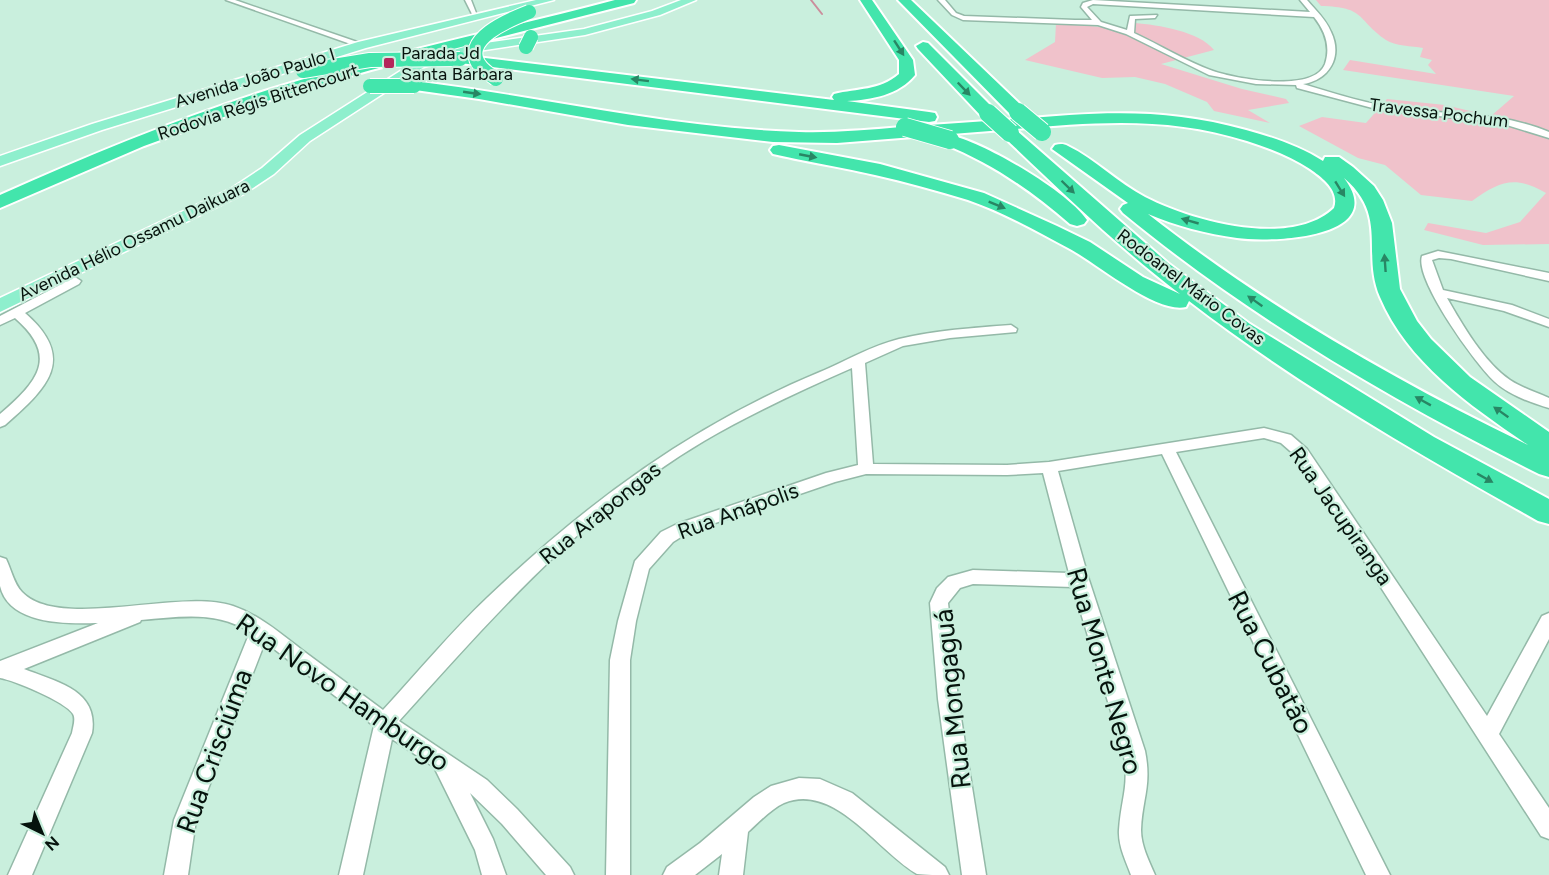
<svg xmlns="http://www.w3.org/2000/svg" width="1549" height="875" font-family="Figtree,sans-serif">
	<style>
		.green { fill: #f0c2cb }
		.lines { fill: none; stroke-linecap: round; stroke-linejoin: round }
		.stream { stroke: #cb8e9c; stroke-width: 2 }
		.street-casing { stroke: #94b9a8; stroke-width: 3 }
		.primary-casing { stroke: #fff; stroke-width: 3 }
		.highway-casing { stroke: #fff; stroke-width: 4 }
		.street { fill: #fff; fill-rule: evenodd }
		.primary { fill: #8eefcd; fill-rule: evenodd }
		.highway { fill: #43e5ac; fill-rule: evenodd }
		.highway-bridge-far1-casing { stroke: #fff; stroke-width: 16; stroke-linecap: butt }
		.highway-bridge-casing { stroke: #fff; stroke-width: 20; stroke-linecap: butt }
		.highway-bridge-far1 { stroke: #43e5ac; stroke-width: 14 }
		.highway-bridge { stroke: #43e5ac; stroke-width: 18 }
		.oneway { fill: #288664 }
		.poi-dot { fill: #b4265b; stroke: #c9efdd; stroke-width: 2 }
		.labels { text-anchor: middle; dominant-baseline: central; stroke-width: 4.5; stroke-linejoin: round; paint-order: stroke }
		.far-poi-label { font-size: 18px; fill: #06130d; stroke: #c9efdd; text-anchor: start }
		.far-street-label { font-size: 18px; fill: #06130d; stroke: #c9efdd }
		.street-label { font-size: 22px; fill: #06130d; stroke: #c9efdd }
		.near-street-label { font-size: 27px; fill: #06130d; stroke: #c9efdd }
	</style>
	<rect width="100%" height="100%" fill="#c9efdd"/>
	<path class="green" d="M1316,0h233v244l-66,1 -59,-15 4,-7 58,10 34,-11 26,-29c-31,-18 -46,-12 -74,8l-51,-6 -36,-30 -27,-7 -59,-32 23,-9 44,6 21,-24 58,6 46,11 23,-20 -171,-26 7,-10 86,14 -8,-9 4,-5 -12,-3 3,-9c-11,-2 -28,-2 -37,-8 -30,-21 -20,-33 -65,-34z
		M1056,23l45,4 25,7 8,-3 1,-8c23,2 64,8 79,27l-53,14 81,25 44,10 3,4 -41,7 22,13 -56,-12 -7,-9 -42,-18 -30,-7 -33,1 -77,-18 30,-18z"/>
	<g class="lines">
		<path class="stream" d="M811,0l11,14"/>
		<defs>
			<path id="street" d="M226,0h9l131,45 -7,2z
				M465,0h6l7,18h-4z
				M938,0h7l11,13 8,3 111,4h17l-11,-13 2,-4 10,-3 217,12 -10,-12h7c10,12 18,18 24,32 12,25 -2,48 -28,52 33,10 67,21 102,25 49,6 97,3 144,23v6l-52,-16 -117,-12 -83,-22 -1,-3 -40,-1 -47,-9 -83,-41 -28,-9 -135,-5 -11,-5zM1093,4l221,13c11,14 17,29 11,47 -11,29 -89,15 -112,7 -28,-10 -53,-26 -79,-38l1,-14 20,-1 2,-3 -27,1 -3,14 -26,-8 -14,-15z
				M1438,251l111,22v8l-98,-22 -12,-1 -7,2 11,30 69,15 37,14v8l-45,-16 -57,-13c16,28 37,64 63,82 12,8 26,12 39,18v10c-18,-5 -41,-14 -54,-26 -19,-17 -81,-103 -73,-126z
				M75,277l6,4 -2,3 -54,29c53,46 22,75 -20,112l-5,2v-13c37,-32 60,-57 15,-96l-15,7v-9z
				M1011,325l6,4 -1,3 -66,6 -47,8 -38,17 8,101 134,1 42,-3 215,-34 27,7 16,14 180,267 55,-100 7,-3v26l-50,95 50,74v31l-8,-3 -244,-379 -16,-14 -17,-5 -88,14 214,423h-24l-204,-421 -104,17 31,109 56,171c7,35 -3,48 -4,79 0,16 8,31 14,45h-24c-5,-14 -13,-29 -12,-45 2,-32 11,-44 4,-79l-50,-164 -100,-3 -13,4 -12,15 10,96 28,176h-24l-24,-176 -8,-96 7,-15 11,-11 25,-7 96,3 -26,-100 -36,2 -141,-1 -31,8 -146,50 -16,10 -24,27 -13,52 -6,39v215h-24l4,-215 8,-39 17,-60 26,-29 16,-8 149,-51 32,-8 -6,-97c-50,22 -100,45 -148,73 -119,70 -213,178 -305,280l88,59 30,29 53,58 4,8h-28l-44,-51 -32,-31 23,46 13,36h-24l-7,-25 -41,-83 -42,-28 -29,136h-24l35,-149 -109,-84 -69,178 -8,55h-24l10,-55 76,-188c-34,-22 -71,-15 -109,-12l-1,2 -116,47c33,13 75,21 68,64l-60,142h-24l64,-142c1,-6 4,-14 1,-19 -7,-12 -60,-34 -73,-36v-17l98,-38c-31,1 -89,2 -98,-37 0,-9 0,-20 0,-29l6,2c5,10 8,25 16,33 37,39 157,-4 211,14 26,9 47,27 69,44 27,20 54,40 81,60 35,-38 68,-78 105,-113 100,-95 204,-172 332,-225 26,-11 51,-26 79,-33 37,-9 74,-11 112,-14z
				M799,778l21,1 32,14 93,74 4,8c-9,0 -25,0 -32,-1 -39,-22 -82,-92 -133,-71 -13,6 -25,19 -36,29l-5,43h-24l3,-21 -27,21h-32l4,-8 33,-24 54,-46 17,-11z"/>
			<path id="primary" d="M536,0h18l-188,48 -264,82 -102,36v-10l92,-32 266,-82z
				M681,0h15l-36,15 -75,20 -113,17 -48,15 -114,74 -36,33 -30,20 -244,118v-14l232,-110 30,-20 38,-33 116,-74 55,-16 113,-16 68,-18z"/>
			<path id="highway" d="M615,0h21l-2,3 -263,67 -87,25 -140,51 -144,62v-13c89,-40 179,-77 271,-106 114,-35 230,-59 344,-89z
				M860,0h12l41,60 2,15c-16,20 -44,25 -68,26l82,11 6,1 2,4 -2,4 -6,1 -469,-59 -7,-4 7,-4 374,45 -2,-3 2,-3c24,-6 45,-3 65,-20v-14z
				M898,0h13l113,108 2,4 -2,4h-12z
				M923,42l5,1 66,66 2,4 -2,4h-12l-64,-68 -2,-3z
				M414,81c129,16 255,47 385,51 34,1 68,-2 102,-5 38,-3 77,-5 115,-8 83,-7 148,-12 230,11 26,7 53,16 77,31l2,-4h14l14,10 21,19 9,14 9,23 8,66 17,32 14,18 39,38 79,55v45l-10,-3c-148,-74 -288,-156 -416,-261l-3,-4 3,-4 5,-2 -76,-54 3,-4c4,-1 8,-2 13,1 27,13 50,37 77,51 46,24 146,52 189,11 6,-17 -11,-30 -24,-39 -19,-13 -41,-21 -63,-28 -79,-25 -150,-19 -232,-12l153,134 82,61 184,113 115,62v25l-11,-3c-119,-67 -240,-136 -349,-220l-3,6c-30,7 -88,-43 -116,-58 -32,-17 -67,-37 -102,-49 -30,-9 -62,-18 -93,-25 -34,-8 -68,-13 -102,-21l-3,-4 3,-4 6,-1 101,19 104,29 73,33 33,16 53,35 37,17c-63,-48 -119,-103 -176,-157l-3,-4 2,-3 -166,13 -64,-1 -145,-17 -149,-26 -71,-10 -2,-3zM1344,178c45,38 17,75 36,119 28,66 91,109 148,148 -134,-65 -263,-139 -380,-231 28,12 59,20 89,24 35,5 153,0 107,-60z
				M950,135c35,8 117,56 137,85l-3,4 -7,2 -7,-2c-39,-34 -79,-61 -126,-80l-3,-4 3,-4z"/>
		</defs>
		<use href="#street" class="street-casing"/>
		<use href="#primary" class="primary-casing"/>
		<use href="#highway" class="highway-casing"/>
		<use href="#street" class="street"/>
		<use href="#primary" class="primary"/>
		<use href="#highway" class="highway"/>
		<defs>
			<path id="highway-bridge-far1" d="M526,47l5,-10
				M303,71l67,-11 90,-1
				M496,79c-5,-4 -11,-7 -15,-12 -23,-27 30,-48 48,-55
				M370,86h44"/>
			<path id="highway-bridge" d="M1018,112l24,20
				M988,113l22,20
				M905,127l45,13"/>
		</defs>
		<use href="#highway-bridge-far1" class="highway-bridge-far1-casing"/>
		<use href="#highway-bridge" class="highway-bridge-casing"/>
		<use href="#highway-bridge-far1" class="highway-bridge-far1"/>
		<use href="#highway-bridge" class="highway-bridge"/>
	</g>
	<defs><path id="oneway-solid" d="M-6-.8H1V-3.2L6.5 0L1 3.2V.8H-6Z" transform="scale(1.5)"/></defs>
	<g class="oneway">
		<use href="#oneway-solid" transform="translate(899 48) rotate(57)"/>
		<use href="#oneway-solid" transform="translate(640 80) rotate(-173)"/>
		<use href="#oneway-solid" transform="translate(964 89) rotate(46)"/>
		<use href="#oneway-solid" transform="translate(472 93) rotate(8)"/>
		<use href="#oneway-solid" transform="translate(808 156) rotate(11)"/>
		<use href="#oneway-solid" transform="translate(1068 187) rotate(44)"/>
		<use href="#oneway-solid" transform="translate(1340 189) rotate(58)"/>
		<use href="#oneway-solid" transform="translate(997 205) rotate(22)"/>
		<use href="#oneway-solid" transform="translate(1190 221) rotate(-164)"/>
		<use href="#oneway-solid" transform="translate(1385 263) rotate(-94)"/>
		<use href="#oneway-solid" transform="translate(1255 301) rotate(-145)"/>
		<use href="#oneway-solid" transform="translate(1423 401) rotate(-151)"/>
		<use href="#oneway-solid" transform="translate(1501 412) rotate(-145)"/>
		<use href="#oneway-solid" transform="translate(1485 478) rotate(29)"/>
	</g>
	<rect class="poi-dot" x="383" y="57" width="12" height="12" rx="3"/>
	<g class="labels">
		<g class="far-poi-label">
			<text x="401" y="53">Parada Jd<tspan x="401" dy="21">Santa Bárbara</tspan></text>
		</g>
		<g class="far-street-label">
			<text transform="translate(255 78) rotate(-17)">Avenida João Paulo I</text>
			<text transform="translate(258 102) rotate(-18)">Rodovia Régis Bittencourt</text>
			<text transform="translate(1439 113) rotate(7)">Travessa Pochum</text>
			<text transform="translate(134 240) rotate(-26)">Avenida Hélio Ossamu Daikuara</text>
			<text transform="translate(1191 287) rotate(37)">Rodoanel Mário Covas</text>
		</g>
		<g class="street-label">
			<text transform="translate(738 511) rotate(-20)">Rua Anápolis</text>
			<text transform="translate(600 513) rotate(-39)">Rua Arapongas</text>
			<text transform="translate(1341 516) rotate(55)">Rua Jacupiranga</text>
		</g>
		<g class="near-street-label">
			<text transform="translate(1271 662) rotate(63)">Rua Cubatão</text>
			<text transform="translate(1105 671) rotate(74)">Rua Monte Negro</text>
			<text transform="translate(343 692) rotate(35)">Rua Novo Hamburgo</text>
			<text transform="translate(952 699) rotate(-96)">Rua Mongaguá</text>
			<text transform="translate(214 751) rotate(-70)">Rua Crisciúma</text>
		</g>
	</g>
	<g transform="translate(42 833) rotate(137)" stroke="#c9efdd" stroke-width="4.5" paint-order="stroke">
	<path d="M0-4.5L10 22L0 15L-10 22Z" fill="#06130d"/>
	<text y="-9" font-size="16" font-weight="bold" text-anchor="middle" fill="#06130d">N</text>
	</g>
</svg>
